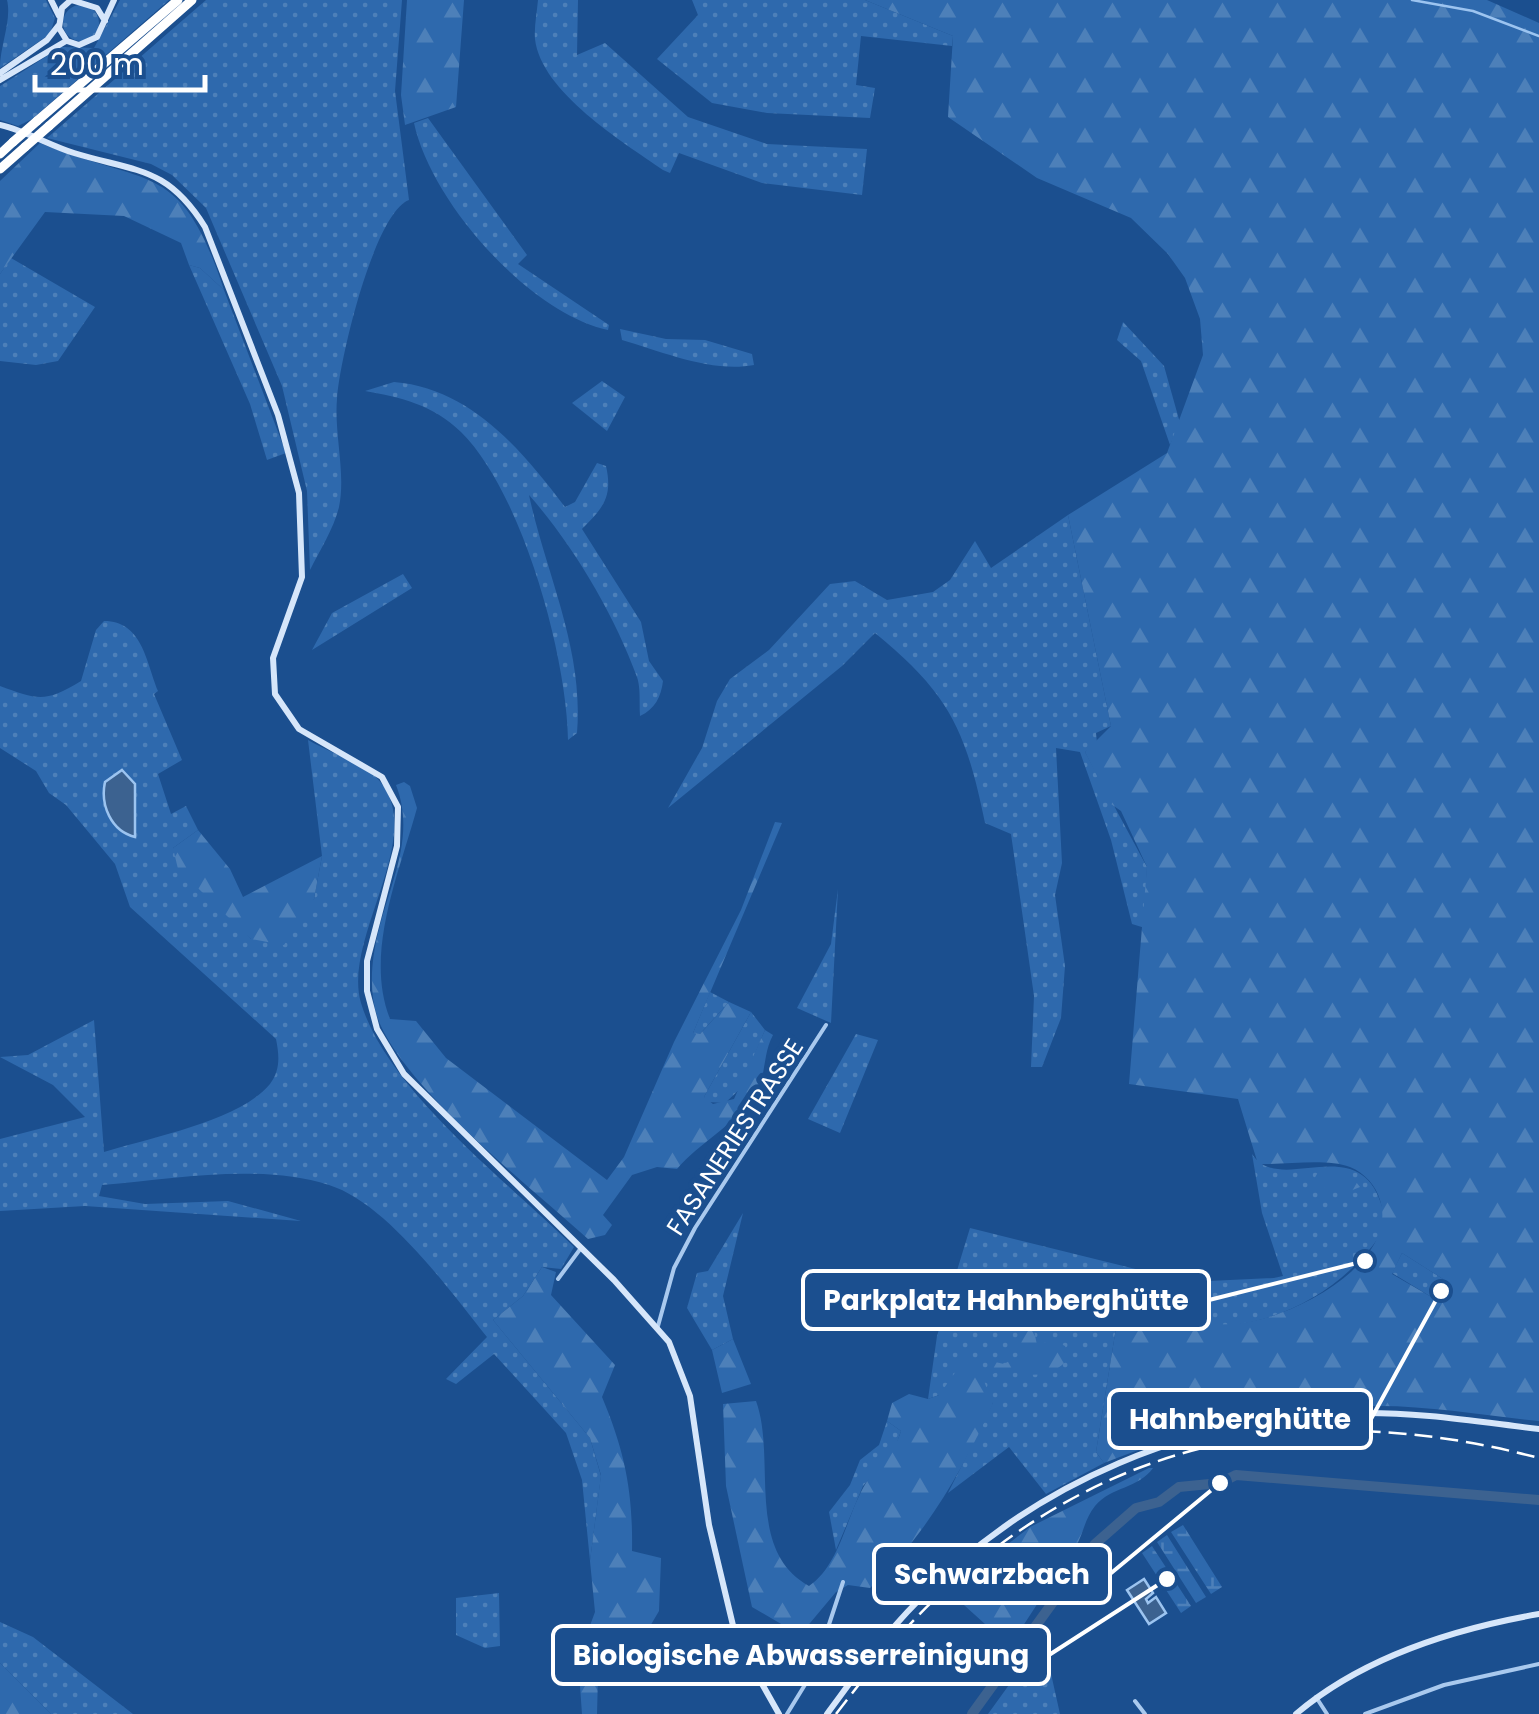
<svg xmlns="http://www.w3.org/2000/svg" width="1539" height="1714" font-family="Poppins,sans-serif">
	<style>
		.green { fill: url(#green-dots) }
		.forest { fill: url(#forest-firs); fill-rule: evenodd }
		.wetland { fill: url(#wetland-marsh) }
		.water { fill: #3c6290; stroke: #9cc4f0; stroke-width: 2.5 }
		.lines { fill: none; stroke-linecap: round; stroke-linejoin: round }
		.stream { stroke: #9cc4f0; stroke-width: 2.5 }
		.river { stroke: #3c6290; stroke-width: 10 }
		.street { stroke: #a9c9ee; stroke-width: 4 }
		.secondary { stroke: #d6e6fa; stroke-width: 6 }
		.highway { stroke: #fff; stroke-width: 9 }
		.rail { stroke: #fff; stroke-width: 2.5; stroke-dasharray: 18 8; stroke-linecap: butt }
		.highway-bridge { stroke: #fff; stroke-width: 9 }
		.labels { text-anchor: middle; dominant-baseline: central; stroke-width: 10; stroke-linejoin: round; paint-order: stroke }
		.street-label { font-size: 25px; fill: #fff; stroke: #1b4f8f }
		.leader { fill: none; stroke: #fff; stroke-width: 4 }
		.callout-dot { fill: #fff; stroke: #1b4f8f; stroke-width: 4 }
		.callout { fill: #1b4f8f; stroke: #fff; stroke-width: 4 }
		.callout-label { font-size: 28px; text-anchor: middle; font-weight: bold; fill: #fff }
	</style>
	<defs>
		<pattern id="green-dots" width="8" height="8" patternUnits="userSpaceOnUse" patternTransform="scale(2.5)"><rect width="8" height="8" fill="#2e69ad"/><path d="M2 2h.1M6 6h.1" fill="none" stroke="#4d80b9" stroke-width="1.8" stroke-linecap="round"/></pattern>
		<pattern id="forest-firs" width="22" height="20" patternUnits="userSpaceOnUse" patternTransform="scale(2.5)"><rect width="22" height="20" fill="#2e69ad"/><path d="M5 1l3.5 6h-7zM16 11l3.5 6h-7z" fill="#4d80b9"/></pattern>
		<pattern id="wetland-marsh" width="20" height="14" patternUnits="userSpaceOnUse" patternTransform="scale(2.5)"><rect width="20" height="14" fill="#2e69ad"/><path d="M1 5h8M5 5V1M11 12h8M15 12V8" fill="none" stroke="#4d80b9"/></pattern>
	</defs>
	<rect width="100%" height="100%" fill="#1b4f8f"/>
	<path class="green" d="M7,0h39l9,18 -5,16 -50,34c0,-23 12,-48 7,-68z
		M120,0h49l-137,119 -14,7 -18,-6v-34l61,-39 33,1z
		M206,0h196l-7,91 14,109c-35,13 -70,162 -72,199 -3,35 9,74 2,108 -5,21 -19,43 -29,63l-3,-79 -25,-105 -76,-178 -34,-33 -21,-11 -104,-26z
		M538,0h40l-1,55 28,-12 83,74 79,27 100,5 -5,46 -100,-12 -83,-30 -9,20 -7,-3c-40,-28 -122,-78 -128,-131 -1,-12 2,-27 3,-39z
		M692,0h173l88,36 -1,10 -91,-10 -5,49 19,3 -5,30 -103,-5 -55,-10 -55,-44 41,-44z
		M63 23a18 18 0 1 1 36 0a18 18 0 1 1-36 0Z
		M428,118l99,137 -9,9 91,61 -1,5c-79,-17 -177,-128 -194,-207z
		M11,258l84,49 -37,54 -22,4 -36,-4v-87z
		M189,265l11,3 24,22 62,163 -19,7 -17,-56z
		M1123,322l41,44 16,57 -10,22 -29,-84 -24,-21z
		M620,329l46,10 39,1 47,14 2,11c-42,8 -91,-13 -132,-25z
		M602,381l23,16 -18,34 -35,-28z
		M394,382c76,6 128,68 171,125l10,-5 22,-39 9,3c7,31 -3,42 -24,63l59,93 8,39 14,20c-2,16 -8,28 -23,35 -1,-12 1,-27 -3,-39 -23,-63 -64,-132 -108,-182 17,79 55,154 48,238l-9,7c-1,-84 -46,-248 -107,-308 -28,-27 -60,-35 -96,-41z
		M1068,515l43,211 -15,7 1,10 -12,9 62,115 -2,56v5l-13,-4 -21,-84 -31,-88 -24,-4 6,115 -7,32 10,71 -4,52 -19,49h-11l3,-71 -23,-162 -26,-11c-19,-92 -35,-129 -110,-190l-33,33 -174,142 34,-60 15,-47 13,-22 39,-29 61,-66 25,-3 32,19 46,-8 17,-12 25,-39 16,27z
		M403,574l9,14 -100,62 20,-37z
		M104,621c38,0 42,40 54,70l-4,3 28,66 -24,14 13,40 15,-8 12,24 -25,18 78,91 63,-40 8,-43 -14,-116c17,10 38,17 55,27 81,51 -23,165 -2,236 26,87 148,180 213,244l-13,22 -19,-2 -19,29 -30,24 97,118 11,38 -11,85 -8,-81 -16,-47 -72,-79 -38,30 -10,-5 41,-42c-37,-46 -100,-134 -158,-152 -71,-22 -154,-6 -227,0l-3,11 46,8 83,-3 73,20 -216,-15 -85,5v-72l85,-22 -32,-32 -53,-28 28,-2 66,-35 10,132c45,-14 136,-31 166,-68 11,-14 9,-30 6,-45l-146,-132 -15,-43 -49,-59 -17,-12 -13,-22 -36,-23v-62c38,14 45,17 81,-5l15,-51z
		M838,889l-7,134 -34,-15 34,-64z
		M710,992l19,10 -31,34 -5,-3z
		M751,1012l14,18 -25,59 -15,14 -18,-1 -3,-5z
		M856,1034l22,6 -38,93 -32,-14z
		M1252,1154c28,44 109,-28 131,56 4,16 -4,29 -14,40 -39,47 -99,77 -160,76 -31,0 -61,-13 -89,-23l-24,149 8,11 -58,31 -37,-47 -61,46 45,-90 -54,-8 -11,4 9,-63 33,-108 218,54 86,-4 9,-2 -21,-63z
		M743,1213l-20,83 10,43 -21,11 -25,-42 10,-35 11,-2z
		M1402,1253l41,26 -10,19 -41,-25z
		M887,1421l14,10 -7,20 -31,35 -27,64 -7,-38 21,-27 10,-25 19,-15z
		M499,1593l1,53 -15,2 -29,-13v-37z
		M0,1622l33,15 100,77h-82l-51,-51z
		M1043,1638l17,76h-72z"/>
	<path class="forest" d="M407,0h57l-8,107 -51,18 -4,-30z
		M865,0h622l52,23v1398c-53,-5 -107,-15 -160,-15 -98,-1 -185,21 -275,57l-8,-11 24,-149c48,17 92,29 142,16 47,-12 136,-61 118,-119 -4,-14 -15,-27 -30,-33 -24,-9 -65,-2 -92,-3l-20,-65 -109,-15 18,-217 -26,-56 -10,-7 -26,-52 26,-26 -43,-211 99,-62 36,-98 -3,-36 -15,-41 -17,-24 -37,-36 -94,-40 -89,-61 5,-81zM1402,1253l41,26 -10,19 -41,-24z
		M40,143c110,45 141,16 184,147l-24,-22 -11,-3 -8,-22 -57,-27 -79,-4 -45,62v-93z
		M404,782l6,4 7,22c-18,66 -53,145 -27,211l26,2 30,37 161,122 17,-23 50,-115 67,-132 34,-88 7,1 -89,210 7,1 29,-32 22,10 -47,85 9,7 21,-5 31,-69 8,5c-11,20 -6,43 -19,61 -19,29 -54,46 -77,73l-20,-2 -25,8 -29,40 9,10 -7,10 -17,4c-57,-51 -179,-148 -208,-215 -12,-28 -9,-62 -2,-91 12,-50 38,-97 18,-148z
		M198,830l32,39 13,28 79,-41 -8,43 -30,46 -33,-6 -73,-70 -5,-21z
		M1327,1168l25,9 8,10 -15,6 -27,-7 -4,-7 6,-10z
		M542,1267l14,5 -5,23 64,70 -13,32c23,55 31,95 30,154l29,7 -2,53 -13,22 6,33 -54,10 -1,38h-15l-4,-56 17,-46 -5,-51 11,-86 -11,-37 -97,-118 30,-24z
		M1033,1326l4,19 16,-5 12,6 4,12c-17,21 -43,19 -65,11l-14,6 -2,8 -4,-2 9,23c-33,70 -66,130 -123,184l-22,-3 -12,7 -36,43 -48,-28 -26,-121 -3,-82 33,-3c21,58 -12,149 53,185 32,-22 37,-71 57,-103 12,-20 28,-29 35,-52l-14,-10 5,-18 17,-9 19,5 11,-4 25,-35 18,18 13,-16 9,2 19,-11 -4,-18 3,-7z
		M733,1339l18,45 -29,9 -10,-43z
		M1149,1468h4c-15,21 -41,18 -58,38 -14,17 -12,41 -31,53 -9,5 -19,0 -30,2l-3,7 16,21 -28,43 -11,5 -23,-13 -31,-28v-10l76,-59z
		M0,1663l51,51h-51z"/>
	<path class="wetland" d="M1183,1525l39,62 -11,7 -40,-62z
		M1167,1535l39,62 -10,6 -39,-61z
		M1152,1546l39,60 -10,7 -39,-60z"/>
	<path class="water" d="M122,770l13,14v53c-24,-6 -35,-32 -30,-55z
		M1144,1579l9,14 -7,6 2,4 8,-6 10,16 -17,11 -22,-34z"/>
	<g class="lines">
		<path class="stream" d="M1412,0l61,11 66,25"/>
		<path class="river" d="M972,1714l123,-170 41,-36 23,-6 20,-15 41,-4 16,-8 303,25"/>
		<path class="street" d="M558,1279l23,-31
			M658,1326l16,-58 21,-40 131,-203
			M1316,1697l11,17
			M1135,1701l10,13
			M787,1714l27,-44 29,-88
			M1365,1714l79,-29 95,-21"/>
		<path class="secondary" d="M51,0l8,16
			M71,0l-9,8 -3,20 8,13 12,4 18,-8 17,-37
			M71,0l26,8 8,13
			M0,73l47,-33 11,-14
			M0,80l66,-39
			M0,125c26,6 49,20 74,28 62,19 93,13 131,74l73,188 21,78 3,84 -29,81 2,36 24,35 83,48 16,30 -1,39 -30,115v30l10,38 27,45 210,206 55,62 21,54 19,129 27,113 43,76
			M827,1714c29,-39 56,-78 90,-112 115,-120 276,-187 441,-189 60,-1 121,9 181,16
			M1296,1714c67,-57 157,-85 243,-100"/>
		<path class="highway" d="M37,121l141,-121
			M49,126l143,-126
			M0,154l13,-12
			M0,169l25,-22"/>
		<path class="rail" d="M836,1714c31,-40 62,-80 99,-115 174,-164 377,-201 604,-141"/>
		<path class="highway-bridge" d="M13,142l24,-21
			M25,147l24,-21"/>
	</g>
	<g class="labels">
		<g class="street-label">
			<text transform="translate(735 1137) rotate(-57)">FASANERIESTRASSE</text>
		</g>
	</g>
	<path class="leader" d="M1365 1261L1209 1300M1441 1291L1371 1419M1220 1483L1110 1574M1167 1579L1049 1655"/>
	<g class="callout-dot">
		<circle cx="1365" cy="1261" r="10"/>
		<circle cx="1441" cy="1291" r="10"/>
		<circle cx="1220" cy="1483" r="10"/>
		<circle cx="1167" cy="1579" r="10"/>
	</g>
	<g class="callout">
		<rect x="803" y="1271" width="406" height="58" rx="10"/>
		<rect x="1109" y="1390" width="262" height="58" rx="10"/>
		<rect x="874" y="1545" width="236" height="58" rx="10"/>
		<rect x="553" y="1626" width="496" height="58" rx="10"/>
	</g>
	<g class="callout-label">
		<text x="1006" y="1310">Parkplatz Hahnberghütte</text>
		<text x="1240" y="1429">Hahnberghütte</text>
		<text x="992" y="1584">Schwarzbach</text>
		<text x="801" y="1665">Biologische Abwasserreinigung</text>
	</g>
	<path d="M35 75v15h170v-15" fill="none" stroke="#ffffff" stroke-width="5"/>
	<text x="50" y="75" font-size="30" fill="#ffffff" stroke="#1b4f8f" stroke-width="8" paint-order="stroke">200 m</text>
</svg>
